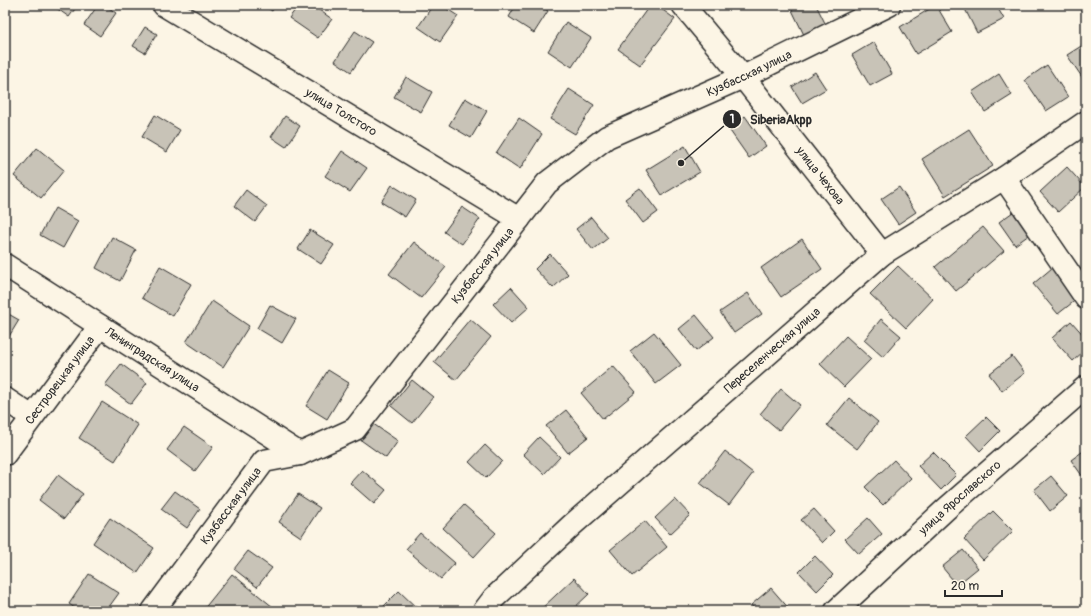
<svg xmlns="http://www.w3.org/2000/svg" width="1091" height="616" font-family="Pangolin,sans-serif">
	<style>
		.building { fill: #c8c3b7; stroke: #2b2b2b }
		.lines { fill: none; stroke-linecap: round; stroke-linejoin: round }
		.minor-casing { stroke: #2b2b2b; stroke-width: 25 }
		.minor { stroke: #fcf5e5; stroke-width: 22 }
		.labels { text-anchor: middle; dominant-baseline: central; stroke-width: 3; stroke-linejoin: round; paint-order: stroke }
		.street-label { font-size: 12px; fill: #2b2b2b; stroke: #fcf5e5 }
		.leader { fill: none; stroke: #2b2b2b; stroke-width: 1.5 }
		.callout-dot { fill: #2b2b2b; stroke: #fcf5e5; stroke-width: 1.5 }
		.mark-label { font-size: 12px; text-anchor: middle; font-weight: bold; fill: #fff }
		.callout-label { font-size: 13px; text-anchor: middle; font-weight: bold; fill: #2b2b2b; stroke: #fcf5e5; stroke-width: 3; stroke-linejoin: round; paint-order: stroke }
	</style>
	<rect width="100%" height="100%" fill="#fcf5e5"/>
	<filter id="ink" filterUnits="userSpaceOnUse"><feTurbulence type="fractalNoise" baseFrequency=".025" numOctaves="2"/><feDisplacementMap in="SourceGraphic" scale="8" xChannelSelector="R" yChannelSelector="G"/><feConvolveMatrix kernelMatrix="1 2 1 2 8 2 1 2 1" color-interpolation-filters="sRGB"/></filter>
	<g filter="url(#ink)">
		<path class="building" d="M52,5h26l-9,12z
			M98,5h7l11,8 -16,23 -16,-11z
			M263,5h12l-3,6z
			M299,5h13l20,14 -14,19 -29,-20z
			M433,5h8l17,11 -18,26 -22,-15z
			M516,5h23l9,6 -14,22 -25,-16z
			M650,5h6l19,14 -35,46 -22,-16z
			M797,5h19l11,22 -22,10 -14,-29z
			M936,5l16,27 -36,22 -16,-27z
			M963,5h33l8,14 -27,14z
			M566,22l25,16 -19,29 -24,-16z
			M145,27l12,7 -12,19 -12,-7z
			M355,31l17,11 -21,30 -16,-11z
			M874,42l18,32 -22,12 -18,-31z
			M1086,43v40l-19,-28z
			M1047,65l21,32 -22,14 -21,-31z
			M815,72l11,17 -24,14 -10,-16z
			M999,74l13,21 -27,17 -13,-20z
			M406,77l26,15 -11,20 -27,-15z
			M569,89l25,16 -19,29 -25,-15z
			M465,98l22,13 -16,27 -22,-13z
			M155,115l25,15 -13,22 -25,-15z
			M285,116l15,10 -14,21 -15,-10z
			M745,116l21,30 -17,12 -21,-30z
			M519,118l23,16 -22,35 -24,-16z
			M969,129l24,37 -48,30 -23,-37z
			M685,146l15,26 -38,23 -16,-25z
			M37,148l27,22 -23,28 -27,-22z
			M342,151l25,17 -17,24 -25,-16z
			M1067,167l18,20 -27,25 -18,-20z
			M392,185l24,15 -11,17 -24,-15z
			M899,187l17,25 -18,12 -17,-25z
			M640,188l18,24 -15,11 -18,-24z
			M246,190l21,16 -12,16 -21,-16z
			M462,207l18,12 -18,25 -18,-12z
			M55,208l23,13 -15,27 -23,-13z
			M1013,212l16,23 -14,10 -16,-23z
			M591,217l17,21 -15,12 -17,-21z
			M983,227l21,24 -48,40 -21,-24z
			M310,230l24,15 -13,19 -23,-15z
			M112,237l24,13 -16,31 -24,-13z
			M802,239l20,30 -41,28 -20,-29z
			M414,242l32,25 -25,31 -32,-24z
			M550,254l18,20 -15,14 -18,-19z
			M160,266l31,18 -18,32 -31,-18z
			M898,266l35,33 -27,29 -36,-34z
			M1052,268l25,31 -19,15 -25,-30z
			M511,287l18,20 -18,16 -18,-19z
			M748,293l14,21 -28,19 -14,-21z
			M212,301l37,25 -26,41 -37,-25z
			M270,305l26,14 -14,24 -25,-15z
			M5,312l14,8 -14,23z
			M696,315l18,22 -18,14 -17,-22z
			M470,319l21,18 -35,43 -22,-18z
			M881,319l20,17 -18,21 -19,-17z
			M1071,321l15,17v11l-13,12 -21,-23z
			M654,332l27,33 -25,19 -26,-33z
			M846,336l25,23 -27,28 -24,-23z
			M1012,356l13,17 -23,18 -13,-17z
			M121,364l26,19 -16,21 -26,-19z
			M613,366l23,26 -33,27 -22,-26z
			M328,370l21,13 -22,36 -21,-13z
			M412,380l21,17 -21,26 -21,-17z
			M781,389l19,16 -21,25 -19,-16z
			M849,398l29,24 -21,27 -30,-24z
			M102,402l36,23 -23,36 -36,-23z
			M566,410l22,27 -20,16 -22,-27z
			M986,417l14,14 -20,20 -14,-15z
			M369,421l29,20 -12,17 -28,-20z
			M184,427l29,20 -18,24 -28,-21z
			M539,437l21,20 -16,17 -21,-20z
			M485,445l17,16 -16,17 -17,-16z
			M1086,449v26l-3,2 -12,-17z
			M725,451l28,22 -24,32 -29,-22z
			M933,452l23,23 -15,15 -23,-24z
			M894,460l17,18 -28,27 -18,-18z
			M362,470l24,20 -12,14 -24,-21z
			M58,475l25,19 -19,25 -25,-19z
			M1051,476l17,20 -18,15 -16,-21z
			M175,491l25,18 -13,19 -26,-19z
			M298,494l22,14 -19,29 -22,-15z
			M675,499l15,16 -20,19 -15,-16z
			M464,505l32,28 -22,24 -31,-29z
			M814,509l20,22 -12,12 -21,-23z
			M993,511l20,20 -30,29 -19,-21z
			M110,518l44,30 -17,25 -44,-30z
			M868,518l14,16 -23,20 -14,-15z
			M645,521l22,26 -35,29 -22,-26z
			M420,533l35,30 -14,16 -35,-30z
			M963,550l15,18 -21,17 -15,-18z
			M248,551l24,17 -15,19 -23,-18z
			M815,556l18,19 -16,16 -18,-19z
			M89,574l30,19 -13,18h-27l-10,-7z
			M232,574l41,33 -3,4 -67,-1z
			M574,578l15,16 -18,17h-32z
			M771,588l20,23h-35l-5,-6z
			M399,591l21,20h-34l-4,-3z"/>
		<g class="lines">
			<defs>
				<g id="minor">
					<path id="s1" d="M164,5l355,214"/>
					<path id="s2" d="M683,5l60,72 139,177"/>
					<path d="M1004,178l82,120"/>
					<path id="s3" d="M5,265l295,189"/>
					<path d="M5,399l27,18"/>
					<path id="s4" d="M5,454l95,-128"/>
					<path id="s5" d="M153,611l111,-150 36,-7 55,-25 192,-246 60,-46 136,-60 146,-72"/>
					<path id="s6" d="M484,611l10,-13 78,-73 310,-271 122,-76 82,-56"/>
					<path id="s7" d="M836,611l110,-102 140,-122"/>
				</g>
			</defs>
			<use href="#minor" class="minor-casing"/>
			<use href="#minor" class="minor"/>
		</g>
	</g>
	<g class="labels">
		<g class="street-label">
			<text stroke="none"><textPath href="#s5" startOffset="827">Кузбасская улица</textPath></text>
			<text stroke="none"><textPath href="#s1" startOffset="207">улица Толстого</textPath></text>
			<text stroke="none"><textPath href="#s2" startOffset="219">улица Чехова</textPath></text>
			<text stroke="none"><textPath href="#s5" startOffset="491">Кузбасская улица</textPath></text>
			<text stroke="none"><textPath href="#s6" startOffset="389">Переселенческая улица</textPath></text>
			<text stroke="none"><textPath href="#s3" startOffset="175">Ленинградская улица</textPath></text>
			<text stroke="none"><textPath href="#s4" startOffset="92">Сестрорецкая улица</textPath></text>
			<text stroke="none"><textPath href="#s7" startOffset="168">улица Ярославского</textPath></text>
			<text stroke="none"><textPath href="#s5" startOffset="131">Кузбасская улица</textPath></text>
		</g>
	</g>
	<path class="leader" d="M681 163L732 119"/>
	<g class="callout-dot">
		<circle cx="681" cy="163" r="4"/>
		<circle cx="732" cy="119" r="10"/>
	</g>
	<g class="mark-label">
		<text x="732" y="123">1</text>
	</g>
	<g class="callout-label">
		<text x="781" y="124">SiberiaAkpp</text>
	</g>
	<rect width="1091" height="616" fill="none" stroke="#fcf5e5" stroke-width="20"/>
	<rect x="10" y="10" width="1071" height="596" fill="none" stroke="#2b2b2b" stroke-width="1.5" filter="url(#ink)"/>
	<path d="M945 590v6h57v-6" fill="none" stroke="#2b2b2b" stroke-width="2"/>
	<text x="951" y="590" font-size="12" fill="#2b2b2b" stroke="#fcf5e5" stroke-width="3" paint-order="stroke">20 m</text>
</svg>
